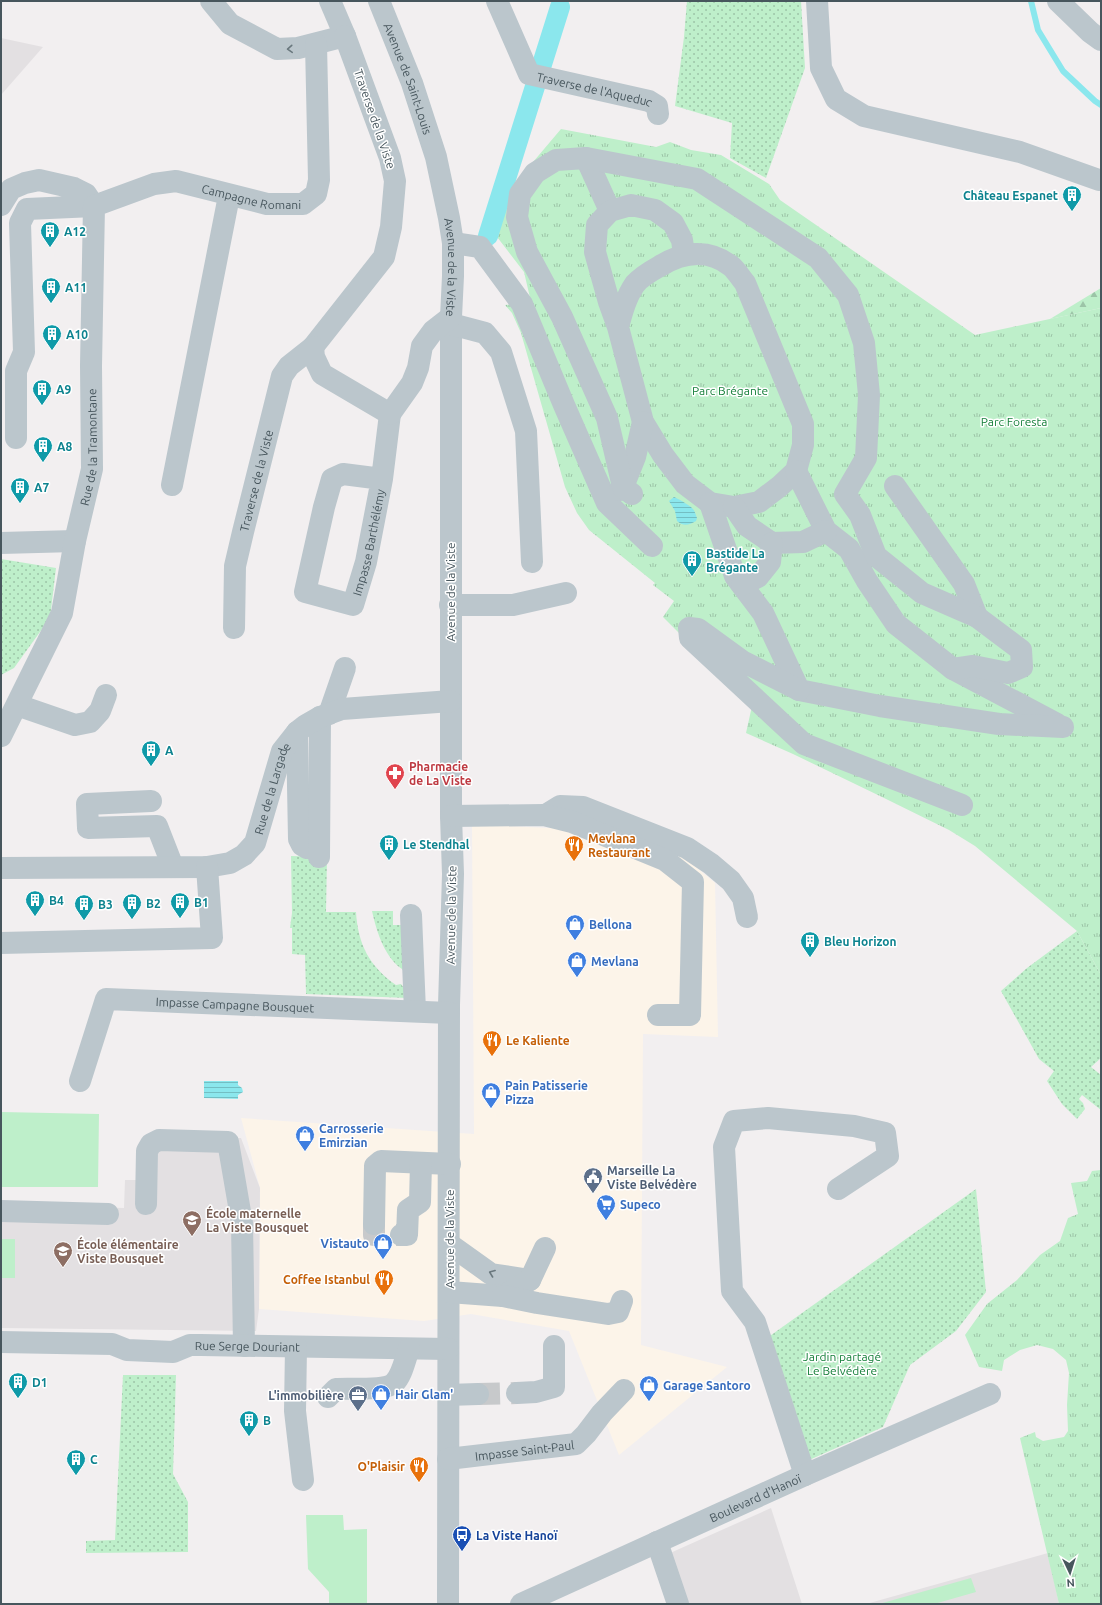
<svg xmlns="http://www.w3.org/2000/svg" width="1102" height="1605" font-family="Ubuntu,sans-serif">
	<style>
		.commercial { fill: #fcf4e9 }
		.education { fill: #e3e0e2 }
		.grass { fill: url(#grass-dots) }
		.forest { fill: url(#forest-firs) }
		.park { fill: url(#park-tufts) }
		.pitch { fill: #beefca }
		.water { fill: url(#water-rules) }
		.lines { fill: none; stroke-linecap: round; stroke-linejoin: round }
		.stream { stroke: #8be7ed; stroke-width: 6 }
		.canal { stroke: #8be7ed; stroke-width: 20 }
		.minor-tunnel { stroke: #c7c9cb; stroke-width: 22; stroke-dasharray: 22 11; stroke-linecap: butt }
		.minor { stroke: #bbc6cc; stroke-width: 22 }
		.oneway { stroke: #6a787e }
		.labels { text-anchor: middle; dominant-baseline: central; stroke-width: 3; stroke-linejoin: round; paint-order: stroke }
		.street-label { font-size: 12px; fill: #47565d; stroke: #fff }
		.culture-label { font-size: 12px; font-weight: bold; fill: #0d838f; stroke: #fff; text-anchor: start }
		.park-label { font-size: 12px; fill: #17803b; stroke: #fff }
		.health-label { font-size: 12px; font-weight: bold; fill: #be3a42; stroke: #fff; text-anchor: start }
		.food-label { font-size: 12px; font-weight: bold; fill: #c56008; stroke: #fff; text-anchor: start }
		.shop-label { font-size: 12px; font-weight: bold; fill: #366cbe; stroke: #fff; text-anchor: start }
		.service-label { font-size: 12px; font-weight: bold; fill: #4e5e75; stroke: #fff; text-anchor: start }
		.education-label { font-size: 12px; font-weight: bold; fill: #785e54; stroke: #fff; text-anchor: start }
		.transit-label { font-size: 12px; font-weight: bold; fill: #164399; stroke: #fff; text-anchor: start }
	</style>
	<defs>
		<pattern id="grass-dots" width="8" height="8" patternUnits="userSpaceOnUse"><rect width="8" height="8" fill="#beefca"/><path d="M2 2h.1M6 6h.1" fill="none" stroke="#9cc4a7" stroke-width="1.8" stroke-linecap="round"/></pattern>
		<pattern id="forest-firs" width="22" height="20" patternUnits="userSpaceOnUse"><rect width="22" height="20" fill="#beefca"/><path d="M5 1l3.5 6h-7zM16 11l3.5 6h-7z" fill="#9cc4a7"/></pattern>
		<pattern id="park-tufts" width="24" height="20" patternUnits="userSpaceOnUse"><rect width="24" height="20" fill="#beefca"/><path d="M3 7l-1-3M5 7V3M7 7l1-3M15 17l-1-3M17 17v-4M19 17l1-3" fill="none" stroke="#9cc4a7"/></pattern>
		<pattern id="water-rules" width="6" height="5" patternUnits="userSpaceOnUse"><rect width="6" height="5" fill="#8be7ed"/><path d="M0 2.5h6" fill="none" stroke="#73bec3"/></pattern>
	</defs>
	<rect width="100%" height="100%" fill="#f2eff0"/>
	<path class="commercial" d="M577,812l108,46 30,25 3,154 -75,-3 -2,311 86,22 -108,88 -50,-124 -98,-17 -47,7 -165,-12 1,-121 -19,-70 233,16 -2,-310 96,5z"/>
	<path class="education" d="M1,38l42,9 -42,48z
		M152,1137l89,1 19,50 -1,121 -3,22 -255,-3v-124l123,4 1,-28h13z
		M771,1508l31,96h-129l-14,-46z
		M1048,1553l11,51h-193z"/>
	<path class="grass" d="M687,1h114l4,67 -39,110 -36,-20 2,-35 -57,-17 9,-69z
		M1,559l55,9 -6,50 -36,50 -13,7z
		M291,856l36,1 -1,55h30c2,32 13,54 40,73l5,-1 5,7 2,7 -102,-4 -1,-39 -13,-1v-26h-2l2,-15z
		M372,911h21v14h12v46c-20,-12 -28,-38 -33,-60z
		M1077,931l24,44v83l-10,9 10,8v35l-19,-15 -3,4 4,4 2,6 -8,10 -15,-15 -15,-23 7,-10 -15,-12 -38,-68 26,-23z
		M976,1189l10,103 -30,39 -46,34 -27,62 -76,34 -40,-123z
		M123,1375h53l-3,99 15,28v50l-102,1v-12l29,-1z"/>
	<path class="forest" d="M1101,288v20l-51,11z"/>
	<path class="park" d="M561,129l95,18 14,-5 21,8 30,5 48,29 11,16 195,135 126,-27v667l-24,-44 -102,-85 -26,-16 -67,-33 -89,-43 -47,-21 6,-27 -89,-89 11,-16 -21,-16 2,-2 -66,-53 -12,-17 -12,-26 -44,-154 -9,-20 -7,-8 26,-3 -7,-30 -30,-39 17,-45z
		M1101,1170v434h-42l-39,-166 15,-6 1,5 7,4 21,-4 4,-6 -1,-26 2,-32 -3,-13 -13,-11 -16,-4 -17,5 -16,10 -2,11 -23,-4 -14,-32 22,-31 30,-24 23,-25 20,-14 8,-23 10,-4 -7,-31 16,-2 5,-10z"/>
	<path class="pitch" d="M1,1112l98,2 -1,73h-97z
		M1,1239h14v39h-14z
		M306,1515h37l1,15 23,-1v75h-38v-12l-21,-23z
		M971,1578l5,14 -42,12h-55z"/>
	<path class="water" d="M674,497c3,1 17,9 19,12 2,2 3,7 4,9l-1,3c-7,4 -12,6 -19,0l-2,-10 -6,-10z
		M204,1081h34v4l4,3 1,4 -5,3v4l-34,-1z"/>
	<g class="lines">
		<path class="stream" d="M1031,1l7,29 25,41 32,30 6,4"/>
		<path class="canal" d="M488,236l72,-229"/>
		<path class="minor-tunnel" d="M374,1224v11h27
			M478,1394l39,-1"/>
		<g class="minor">
			<path d="M211,1l19,23 47,25 21,-1 47,-12 -15,-35"/>
			<path id="s1" d="M379,1l33,82 24,74 13,61 4,25v33l-2,41v499l2,58 -4,131 -1,599"/>
			<path id="s2" d="M497,1l32,73 120,27 8,5 1,8"/>
			<path d="M817,1l4,67 15,31 28,17 156,36 79,28"/>
			<path d="M1058,1l32,31 11,8"/>
			<path d="M586,158l24,53"/>
			<path d="M1,205l10,-16 14,-6 14,-3 35,8 12,6 8,12 -67,3 -7,14 4,129 -8,19v67"/>
			<path d="M453,243l27,4 42,57 42,101 43,98 45,43"/>
			<path d="M451,324l34,9 16,19 25,79 6,131"/>
			<path d="M618,327c4,-15 8,-30 17,-43 6,-7 16,-13 25,-18 23,-14 48,-18 71,0 5,4 9,11 14,17l58,141v21l-7,26 -16,15 -21,16 -25,5 -24,-4 -25,-19 -22,-29 -20,-33 -25,-95 -9,-25 -14,-50 2,-27 13,-14 21,-6 24,5 18,13 9,17 2,14"/>
			<path d="M313,347l71,-90 7,-30 4,-46 -5,-23 -45,-122"/>
			<path d="M796,471l30,60 23,18 18,32 29,43 57,45 104,55"/>
			<path id="s3" d="M382,479l-39,-5 -11,5 -8,28 -19,85 48,13 13,-43 16,-83 8,-65"/>
			<path d="M172,485l57,-289"/>
			<path d="M895,486l69,98 13,33"/>
			<path d="M620,490l3,-3 12,-30 8,-35"/>
			<path d="M632,494l-9,-7 -16,-69 -45,-101 -35,-65 -10,-35 3,-23 15,-21 21,-13 30,-2 111,21 121,79 30,37 16,48 5,52 -3,63 -21,36 15,21 16,41 46,37 55,24 44,33 1,17 -14,6 -35,-7 -20,3"/>
			<path d="M710,503l25,73 28,37 36,77 81,16 119,18 64,3"/>
			<path d="M734,507l13,19 25,17 31,-1 23,-11"/>
			<path d="M1,543l74,-2"/>
			<path d="M742,585l16,-8 12,-15 2,-19"/>
			<path d="M450,605h63l53,-12"/>
			<path id="s4" d="M234,628l1,-62 8,-34 39,-156 7,-10 24,-19 1,10 8,17 68,40 22,-31 6,-15 4,-22 11,-15 18,-14"/>
			<path d="M799,690l-57,-29 -44,-32 -9,-1 1,10 114,106 158,61"/>
			<path d="M17,705l58,20 15,-3 10,-11 6,-16"/>
			<path d="M329,714l16,-46"/>
			<path d="M297,732l2,107 3,6 5,3"/>
			<path id="s5" d="M1,736l61,-123 13,-72 17,-72 -1,-103 3,-160 60,-22 22,-3 91,23h36l13,-10 3,-14 -3,-136"/>
			<path d="M151,801l-64,3 1,24 69,-2 16,41"/>
			<path d="M547,814l13,-8 23,1 104,41 24,16 20,17 12,17 4,19"/>
			<path d="M451,816l93,-1 28,7 93,38 28,22 -3,133h-32"/>
			<path d="M319,857l1,-140"/>
			<path id="s6" d="M1,868l206,-1 23,-4 14,-8 11,-12 27,-92 15,-19 9,-7 14,-8 22,-8 109,-8"/>
			<path d="M411,915l4,96"/>
			<path d="M1,943l211,-5 -5,-71"/>
			<path id="s7" d="M80,1081l26,-82 343,14"/>
			<path d="M146,1204l1,-53 4,-7 8,-4 69,2 14,81 2,123"/>
			<path d="M1,1211l107,3"/>
			<path d="M374,1224l1,-58 6,-5 69,3"/>
			<path d="M401,1235h6l1,-25 12,-8 1,-39"/>
			<path d="M449,1244l42,30 39,6"/>
			<path d="M449,1292l54,4 27,-16 15,-32"/>
			<path d="M503,1296l34,7 71,11 10,-2 4,-11"/>
			<path id="s8" d="M1,1342l111,2 15,6 46,2 17,-7h11l247,4"/>
			<path d="M296,1347l-1,64 8,69"/>
			<path d="M517,1393l19,-1 18,-5v-41"/>
			<path d="M448,1395l30,-1"/>
			<path d="M328,1397l8,-8c12,-1 50,2 58,-6 8,-7 11,-24 15,-34"/>
			<path id="s9" d="M448,1459l128,-15 10,-10 16,-21 22,-23"/>
			<path d="M805,1475l-50,-153 -23,-31 -8,-144 10,-26 34,-3 86,8 31,7 3,23 -50,33"/>
			<path d="M657,1542l21,62"/>
			<path id="s10" d="M521,1604l284,-129 185,-81"/>
		</g>
	</g>
	<defs><path id="oneway-chevron" d="M-2-3.5L2.5 0L-2 3.5" fill="none" stroke-width="1.6" stroke-linecap="round" stroke-linejoin="round"/></defs>
	<g class="oneway">
		<use href="#oneway-chevron" transform="translate(290 49) rotate(176)"/>
		<use href="#oneway-chevron" transform="translate(492 1273) rotate(-159)"/>
	</g>
	<defs>
		<symbol id="building-pin" viewBox="-11 -11 22 30"><path d="M0 17L-7.5 6A9.5 9.5 0 1 1 7.5 6Z" fill="#0f9aa8" stroke="#fff"/><path d="M-4-6H4V6H1V3H-1V6H-4ZM-2.5-4.3h1.7v1.8h-1.7ZM.8-4.3h1.7v1.8H.8ZM-2.5-1h1.7V.8h-1.7ZM.8-1h1.7V.8H.8Z" fill="#fff"/></symbol>
		<symbol id="pharmacy-pin" viewBox="-11 -11 22 30"><path d="M0 17L-7.5 6A9.5 9.5 0 1 1 7.5 6Z" fill="#e0444e" stroke="#fff"/><path d="M-2-6h4v4h4v4h-4v4h-4v-4h-4v-4h4Z" fill="#fff"/></symbol>
		<symbol id="restaurant-pin" viewBox="-11 -11 22 30"><path d="M0 17L-7.5 6A9.5 9.5 0 1 1 7.5 6Z" fill="#e8710a" stroke="#fff"/><path d="M-5-6h1v4h1v-4h1v4h1v-4h1v5L-1.5 .5V6h-2V.5L-5-1ZM5-6V6H3V1.5H1.5Q1.5-4 5-6Z" fill="#fff"/></symbol>
		<symbol id="shop-pin" viewBox="-11 -11 22 30"><path d="M0 17L-7.5 6A9.5 9.5 0 1 1 7.5 6Z" fill="#3f7fe0" stroke="#fff"/><path d="M-5-2.5h2.3a2.7 3.5 0 0 1 5.4 0H5L5.5 6h-11ZM-1.5-2.5h3a1.5 2.3 0 0 0-3 0Z" fill="#fff"/></symbol>
		<symbol id="civic-pin" viewBox="-11 -11 22 30"><path d="M0 17L-7.5 6A9.5 9.5 0 1 1 7.5 6Z" fill="#5c6f8a" stroke="#fff"/><path d="M-.6-6.5H3V-4.5H.6V-3L4-1V1h2V6H-6V1h2V-1L-.6-3ZM-1.2 2.5V6h2.4V2.5Z" fill="#fff"/></symbol>
		<symbol id="supermarket-pin" viewBox="-11 -11 22 30"><path d="M0 17L-7.5 6A9.5 9.5 0 1 1 7.5 6Z" fill="#3f7fe0" stroke="#fff"/><path d="M-6-5.5h2.5l.6 2H6L4.5 2H-2.5L-4.4-4H-6ZM-1.5 3.2a1.3 1.3 0 1 0 .1 0ZM3 3.2a1.3 1.3 0 1 0 .1 0Z" fill="#fff"/></symbol>
		<symbol id="school-pin" viewBox="-11 -11 22 30"><path d="M0 17L-7.5 6A9.5 9.5 0 1 1 7.5 6Z" fill="#8d6e63" stroke="#fff"/><path d="M0-5L7-2L0 1L-7-2ZM-4 1L0 2.5L4 1V4Q0 6-4 4Z" fill="#fff"/></symbol>
		<symbol id="office-pin" viewBox="-11 -11 22 30"><path d="M0 17L-7.5 6A9.5 9.5 0 1 1 7.5 6Z" fill="#5c6f8a" stroke="#fff"/><path d="M-6-3h4V-5.5h4V-3h4V5H-6ZM-1-4.5V-3h2v-1.5ZM-6 0V1H6V0Z" fill="#fff"/></symbol>
		<symbol id="bus-pin" viewBox="-11 -11 22 30"><path d="M0 17L-7.5 6A9.5 9.5 0 1 1 7.5 6Z" fill="#1a4fb4" stroke="#fff"/><path d="M-5-6H5V4H4V6H2V4H-2V6H-4V4H-5ZM-3.5-4V0h7V-4ZM-3.5 1.2v1.5H-2V1.2ZM2 1.2v1.5H3.5V1.2Z" fill="#fff"/></symbol>
	</defs>
	<g fill-rule="evenodd">
		<use href="#building-pin" x="1061" y="184" width="22" height="30"/>
		<use href="#building-pin" x="39" y="220" width="22" height="30"/>
		<use href="#building-pin" x="40" y="276" width="22" height="30"/>
		<use href="#building-pin" x="41" y="323" width="22" height="30"/>
		<use href="#building-pin" x="31" y="378" width="22" height="30"/>
		<use href="#building-pin" x="32" y="435" width="22" height="30"/>
		<use href="#building-pin" x="9" y="476" width="22" height="30"/>
		<use href="#building-pin" x="681" y="549" width="22" height="30"/>
		<use href="#building-pin" x="140" y="739" width="22" height="30"/>
		<use href="#pharmacy-pin" x="384" y="762" width="22" height="30"/>
		<use href="#building-pin" x="378" y="833" width="22" height="30"/>
		<use href="#restaurant-pin" x="563" y="834" width="22" height="30"/>
		<use href="#building-pin" x="24" y="889" width="22" height="30"/>
		<use href="#building-pin" x="169" y="891" width="22" height="30"/>
		<use href="#building-pin" x="121" y="892" width="22" height="30"/>
		<use href="#building-pin" x="73" y="893" width="22" height="30"/>
		<use href="#shop-pin" x="564" y="913" width="22" height="30"/>
		<use href="#building-pin" x="799" y="930" width="22" height="30"/>
		<use href="#shop-pin" x="566" y="950" width="22" height="30"/>
		<use href="#restaurant-pin" x="481" y="1029" width="22" height="30"/>
		<use href="#shop-pin" x="480" y="1081" width="22" height="30"/>
		<use href="#shop-pin" x="294" y="1124" width="22" height="30"/>
		<use href="#civic-pin" x="582" y="1166" width="22" height="30"/>
		<use href="#supermarket-pin" x="595" y="1193" width="22" height="30"/>
		<use href="#school-pin" x="181" y="1209" width="22" height="30"/>
		<use href="#shop-pin" x="372" y="1232" width="22" height="30"/>
		<use href="#school-pin" x="52" y="1240" width="22" height="30"/>
		<use href="#restaurant-pin" x="373" y="1268" width="22" height="30"/>
		<use href="#building-pin" x="7" y="1371" width="22" height="30"/>
		<use href="#shop-pin" x="638" y="1374" width="22" height="30"/>
		<use href="#shop-pin" x="370" y="1383" width="22" height="30"/>
		<use href="#office-pin" x="347" y="1384" width="22" height="30"/>
		<use href="#building-pin" x="238" y="1409" width="22" height="30"/>
		<use href="#building-pin" x="65" y="1448" width="22" height="30"/>
		<use href="#restaurant-pin" x="408" y="1455" width="22" height="30"/>
		<use href="#bus-pin" x="451" y="1524" width="22" height="30"/>
	</g>
	<g class="labels">
		<g class="street-label">
			<text stroke="none"><textPath href="#s1" startOffset="83">Avenue de Saint-Louis</textPath></text>
			<text stroke="none"><textPath href="#s2" startOffset="147">Traverse de l'Aqueduc</textPath></text>
			<text transform="translate(375 119) rotate(71)">Traverse de la Viste</text>
			<text stroke="none"><textPath href="#s5" startOffset="711">Campagne Romani</textPath></text>
			<text stroke="none"><textPath href="#s1" startOffset="278">Avenue de la Viste</textPath></text>
			<text stroke="none"><textPath href="#s5" startOffset="306">Rue de la Tramontane</textPath></text>
			<text stroke="none"><textPath href="#s4" startOffset="150">Traverse de la Viste</textPath></text>
			<text stroke="none"><textPath href="#s3" startOffset="282">Impasse Barthélémy</textPath></text>
			<text transform="translate(450 592) rotate(-90)">Avenue de la Viste</text>
			<text stroke="none"><textPath href="#s6" startOffset="319">Rue de la Largade</textPath></text>
			<text transform="translate(451 915) rotate(-89)">Avenue de la Viste</text>
			<text stroke="none"><textPath href="#s7" startOffset="215">Impasse Campagne Bousquet</textPath></text>
			<text transform="translate(449 1239) rotate(-90)">Avenue de la Viste</text>
			<text stroke="none"><textPath href="#s8" startOffset="249">Rue Serge Douriant</textPath></text>
			<text stroke="none"><textPath href="#s9" startOffset="77">Impasse Saint-Paul</textPath></text>
			<text stroke="none"><textPath href="#s10" startOffset="257">Boulevard d'Hanoï</textPath></text>
		</g>
		<g class="culture-label">
			<text x="1058" y="195" text-anchor="end">Château Espanet</text>
			<text x="64" y="231">A12</text>
			<text x="65" y="287">A11</text>
			<text x="66" y="334">A10</text>
			<text x="56" y="389">A9</text>
			<text x="57" y="446">A8</text>
			<text x="34" y="487">A7</text>
			<text x="706" y="553">Bastide La<tspan x="706" dy="14">Brégante</tspan></text>
			<text x="165" y="750">A</text>
			<text x="403" y="844">Le Stendhal</text>
			<text x="49" y="900">B4</text>
			<text x="194" y="902">B1</text>
			<text x="146" y="903">B2</text>
			<text x="98" y="904">B3</text>
			<text x="824" y="941">Bleu Horizon</text>
			<text x="32" y="1382">D1</text>
			<text x="263" y="1420">B</text>
			<text x="90" y="1459">C</text>
		</g>
		<g class="park-label">
			<text x="730" y="390">Parc Brégante</text>
			<text x="1014" y="421">Parc Foresta</text>
			<text x="842" y="1356">Jardin partagé<tspan x="842" dy="14">Le Belvédère</tspan></text>
		</g>
		<g class="health-label">
			<text x="409" y="766">Pharmacie<tspan x="409" dy="14">de La Viste</tspan></text>
		</g>
		<g class="food-label">
			<text x="588" y="838">Mevlana<tspan x="588" dy="14">Restaurant</tspan></text>
			<text x="506" y="1040">Le Kaliente</text>
			<text x="370" y="1279" text-anchor="end">Coffee Istanbul</text>
			<text x="405" y="1466" text-anchor="end">O'Plaisir</text>
		</g>
		<g class="shop-label">
			<text x="589" y="924">Bellona</text>
			<text x="591" y="961">Mevlana</text>
			<text x="505" y="1085">Pain Patisserie<tspan x="505" dy="14">Pizza</tspan></text>
			<text x="319" y="1128">Carrosserie<tspan x="319" dy="14">Emirzian</tspan></text>
			<text x="620" y="1204">Supeco</text>
			<text x="369" y="1243" text-anchor="end">Vistauto</text>
			<text x="663" y="1385">Garage Santoro</text>
			<text x="395" y="1394">Hair Glam'</text>
		</g>
		<g class="service-label">
			<text x="607" y="1170">Marseille La<tspan x="607" dy="14">Viste Belvédère</tspan></text>
			<text x="344" y="1395" text-anchor="end">L'immobilière</text>
		</g>
		<g class="education-label">
			<text x="206" y="1213">École maternelle<tspan x="206" dy="14">La Viste Bousquet</tspan></text>
			<text x="77" y="1244">École élémentaire<tspan x="77" dy="14">Viste Bousquet</tspan></text>
		</g>
		<g class="transit-label">
			<text x="476" y="1535">La Viste Hanoï</text>
		</g>
	</g>
	<rect width="1102" height="1605" fill="none" stroke="#47565d" stroke-width="4"/>
	<g transform="translate(1070 1573) rotate(176)" stroke="#ffffff" stroke-width="3" paint-order="stroke">
	<path d="M0-3L7 15L0 10L-7 15Z" fill="#47565d"/>
	<text y="-6" font-size="11" font-weight="bold" text-anchor="middle" fill="#47565d">N</text>
	</g>
</svg>
